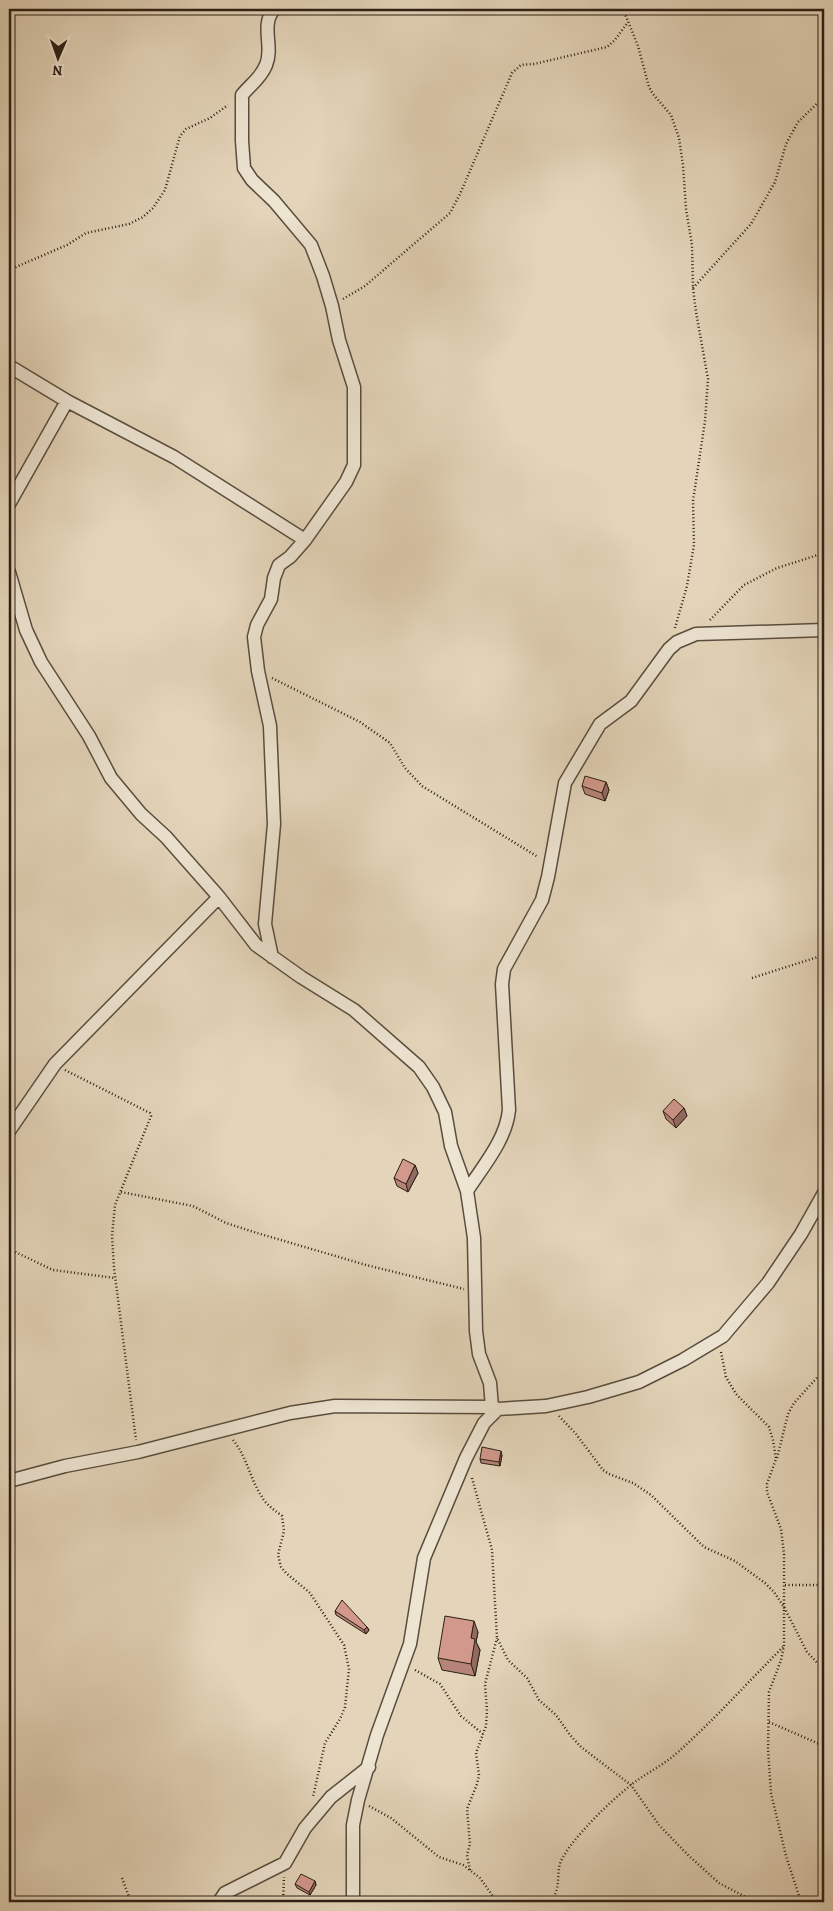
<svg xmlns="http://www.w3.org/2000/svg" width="833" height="1911" font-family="Alegreya,serif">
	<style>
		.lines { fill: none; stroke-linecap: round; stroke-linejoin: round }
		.street-casing { stroke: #594d3e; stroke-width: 15 }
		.path { stroke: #2b2015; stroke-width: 2.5; stroke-dasharray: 1 2.5; stroke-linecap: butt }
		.street { stroke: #ede4d2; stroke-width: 12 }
		.wall { fill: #b58378; stroke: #2b2015 }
		.shaded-wall { fill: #936a62; stroke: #2b2015 }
		.building { fill: #d2988c; stroke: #2b2015 }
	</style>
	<rect width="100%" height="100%" fill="#e4d5ba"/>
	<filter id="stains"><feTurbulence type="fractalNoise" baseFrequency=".004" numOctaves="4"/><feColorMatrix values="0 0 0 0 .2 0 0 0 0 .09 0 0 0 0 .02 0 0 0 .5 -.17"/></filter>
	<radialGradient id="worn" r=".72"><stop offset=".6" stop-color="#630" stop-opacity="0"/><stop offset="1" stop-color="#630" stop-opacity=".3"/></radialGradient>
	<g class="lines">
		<defs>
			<path id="street" d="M9,366l58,35 107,56 131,83
				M9,504l58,-103
				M9,572l17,58 15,32 48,74 22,42 30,36 25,23 53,60 37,48 45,32 53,33 65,57 14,20 12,25 6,34 16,45 7,47 2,93 3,23 11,29 2,24
				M272,957l-7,-33 9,-100 -4,-98 -12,-55 -4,-34 3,-12 14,-26 3,-21 5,-13 11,-8 15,-17 41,-58 8,-17v-78l-15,-47 -7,-34 -9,-30 -12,-31 -37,-44 -22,-21 -8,-12 -2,-27v-46c8,-10 19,-17 24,-30 8,-19 -6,-39 8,-56
				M9,1131l46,-67 164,-167
				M467,1191c16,-25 39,-51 42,-81l-7,-126 2,-15 38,-69 6,-23 17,-94 35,-59 31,-23 38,-52 8,-7 19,-8 128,-4
				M9,1481l56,-15 73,-14 152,-39 45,-7 157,1 6,2
				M219,1902l6,-9 60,-30 20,-35 26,-31 38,-30
				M353,1902v-77l5,-25 19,-65 33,-91 14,-86 42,-100 18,-35 14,-14 48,-3 42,-9 51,-15 44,-22 40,-24 45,-53 33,-49 23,-41"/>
		</defs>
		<use href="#street" class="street-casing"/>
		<path class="path" d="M623,9l15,37 11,41 4,7 18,21 8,23 4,27 3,44 6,36 1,43 3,24 12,67 -3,42 -12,80 1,44 -7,41 -12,42
			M9,270l58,-25 19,-12 43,-9 14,-7 10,-9 12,-18 15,-54 6,-7 24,-11 18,-13
			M693,288l58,-64 24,-42 11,-38 12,-22 26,-25
			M343,299l22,-13 85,-73 10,-19 52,-121 9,-8 13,-1 73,-17 8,-7 13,-18
			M710,620l34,-35 33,-17 47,-15
			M272,678l88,44 30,21 15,25 17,18 116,71
			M752,978l72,-23
			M65,1070l85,43 1,3 -36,89 -3,31 2,32 22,172
			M121,1192l72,14 33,17 31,10 109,32 98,24
			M9,1249l44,21 62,8
			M721,1352l5,25 10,17 33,33 4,13 3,19 -9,25v8l14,37 3,25v92l-3,14 -12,32 -1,57 3,44 15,63 15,46
			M559,1416l17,18 27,36 6,4 24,9 18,12 53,52 31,14 30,22 9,9 10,15 23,45 17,18
			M233,1440c14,17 17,39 29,57 4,8 14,14 20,19l2,15 -6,24 3,12 5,6 24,20 34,52 5,24 -4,38 -5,12 -15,24 -12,54
			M777,1458l11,-44 6,-11 30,-33
			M472,1478l20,72 5,88 11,22 19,18 12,22 17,15 14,20 11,12 50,38 28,40 29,30 31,28 36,19
			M785,1585h39
			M415,1670l25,14 21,32 22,18
			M769,1722l55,24
			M369,1806l22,12 48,39 24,8 17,13 17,24
			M470,1870l-3,-15 3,-11 -3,-35 10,-25 2,-9 -3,-22 10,-27 1,-15 -2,-27 12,-46
			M122,1878l9,24
			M283,1902l1,-25
			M434,1902l8,-4 9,4
			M485,1902l9,-4
			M548,1902c15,-11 7,-27 13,-41 7,-14 18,-26 28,-37 13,-14 27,-27 42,-39 15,-12 33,-20 47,-33 37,-33 70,-70 105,-105"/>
		<use href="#street" class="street"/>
	</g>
	<path class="wall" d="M606,782l3,8 -4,11 -20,-7 -3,-8z
		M684,1108l3,8 -11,12 -10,-9 -3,-8z
		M415,1165l3,8 -10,19 -11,-6 -3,-8z
		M502,1455l-2,11 -19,-3 -1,-4z
		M335,1611l32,16 2,3 -3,4 -30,-19z
		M478,1632l-2,10 4,8 -5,26 -33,-6 -4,-12z
		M315,1881l1,4 -6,10 -13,-7 -2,-4z"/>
	<path class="shaded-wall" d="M606,782l3,8 -4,11 -3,-8z
		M684,1108l3,8 -11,12 -3,-8z
		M415,1165l3,8 -10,19 -2,-8z
		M501,1451l1,4 -2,11 -1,-4z
		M474,1621l4,11 -2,10 4,8 -5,26 -4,-12v-26z
		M367,1627l2,3 -3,4 -2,-4z
		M315,1881l1,4 -6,10 -1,-3z"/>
	<path class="building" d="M585,776l21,6 -4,11 -20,-7z
		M674,1099l10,9 -11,12 -10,-9z
		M403,1159l12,6 -9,19 -12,-6z
		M482,1447l19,4 -2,11 -19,-3z
		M342,1600l25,27 -3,3 -29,-19z
		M445,1616l29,5 -3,17 4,1 -4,25 -33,-6z
		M301,1874l14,7 -6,11 -14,-8z"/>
	<rect width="833" height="1911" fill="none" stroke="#e4d5ba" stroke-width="30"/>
	<rect x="10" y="10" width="813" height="1891" fill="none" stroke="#2b2015" stroke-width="2.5"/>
	<rect x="15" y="15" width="803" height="1881" fill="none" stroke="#2b2015"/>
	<g transform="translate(58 58) rotate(182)" stroke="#ede4d2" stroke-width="4" paint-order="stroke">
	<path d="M0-4L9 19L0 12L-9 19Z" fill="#2b2015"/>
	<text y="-8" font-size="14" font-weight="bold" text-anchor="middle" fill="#2b2015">N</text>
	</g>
	<rect width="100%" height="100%" filter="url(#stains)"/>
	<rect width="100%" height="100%" fill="url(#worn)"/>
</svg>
